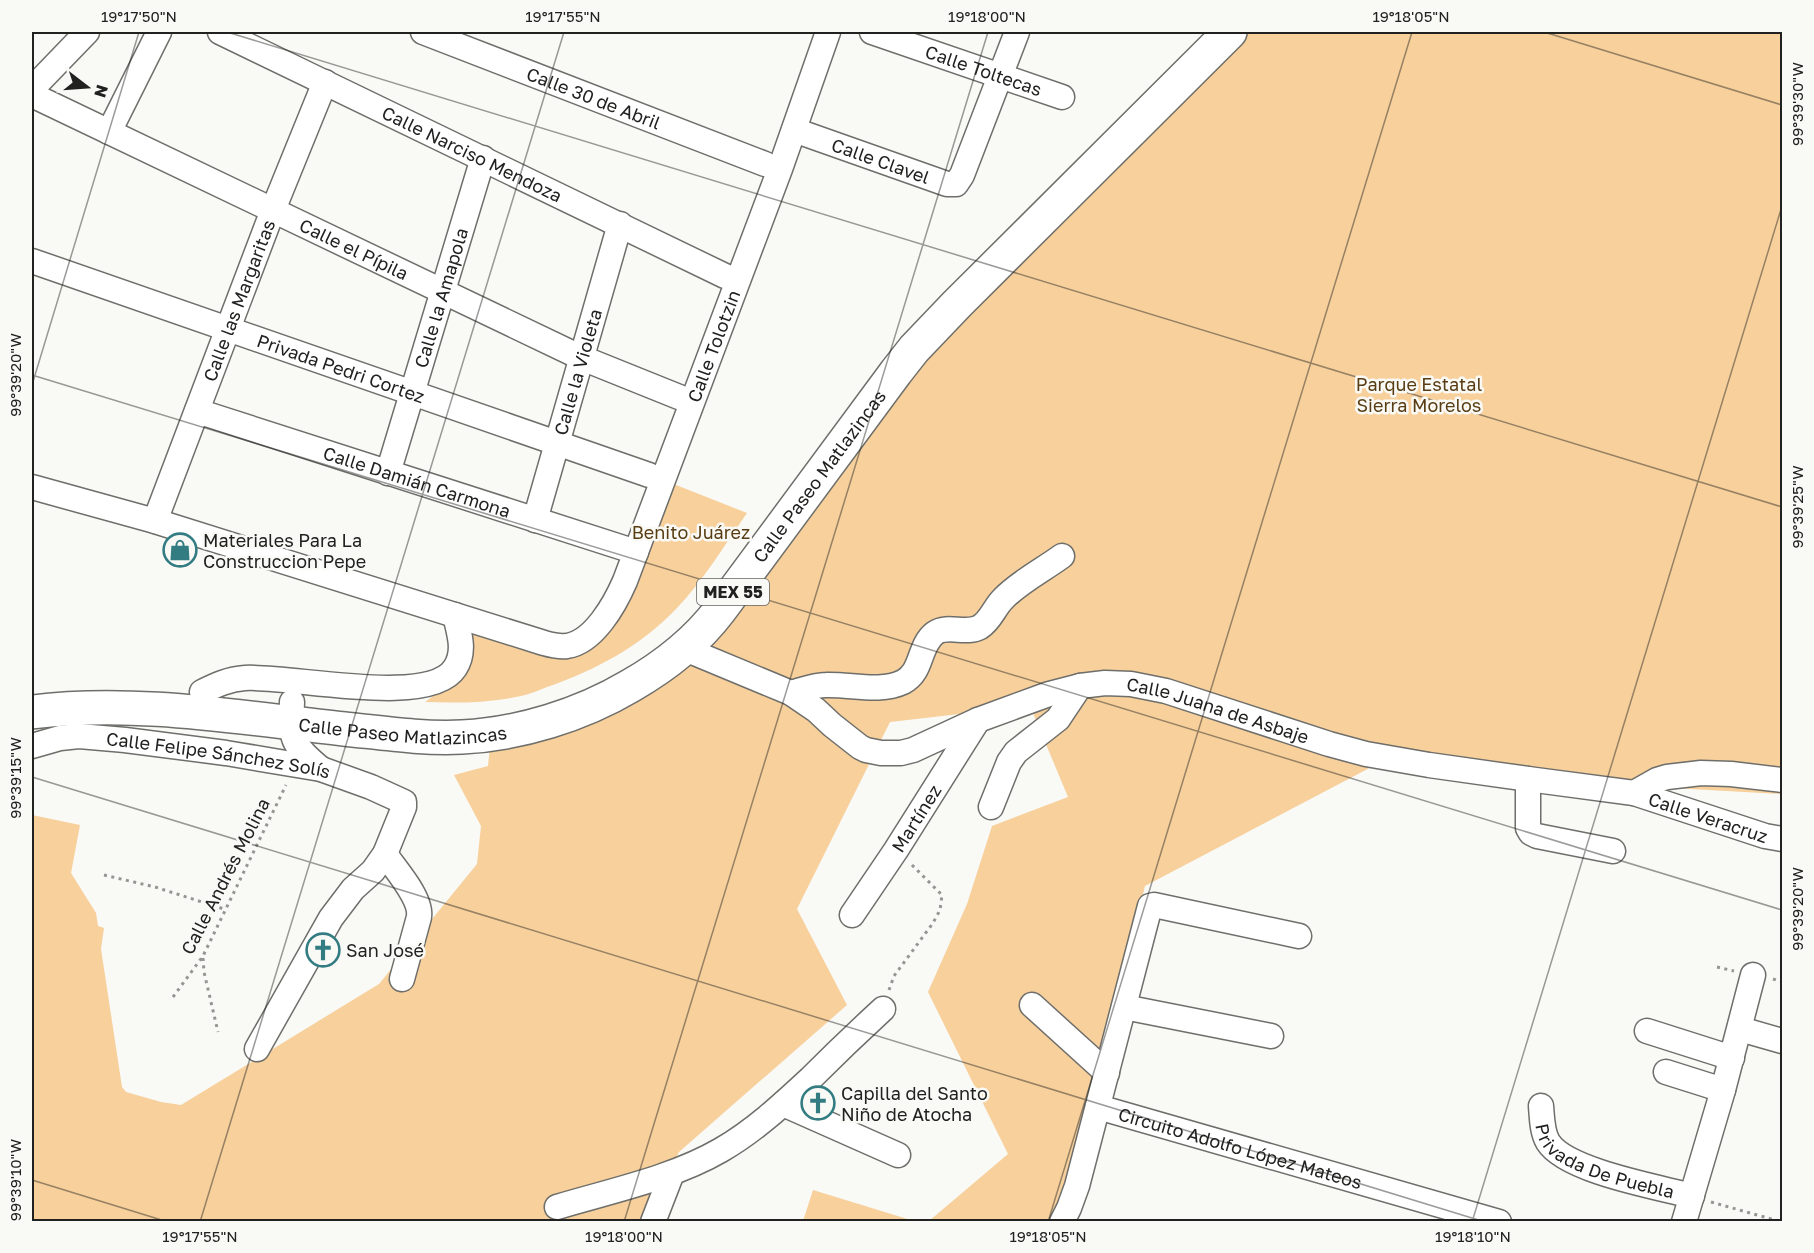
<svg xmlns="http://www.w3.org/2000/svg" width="1814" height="1253" font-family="'Golos Text',sans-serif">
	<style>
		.green { fill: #f7d09c }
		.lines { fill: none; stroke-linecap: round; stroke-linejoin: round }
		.minor-casing { stroke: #6e6e6b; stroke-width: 27 }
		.highway-casing { stroke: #6e6e6b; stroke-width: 36 }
		.path { stroke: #959593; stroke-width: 3; stroke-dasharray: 3 4.5; stroke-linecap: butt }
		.minor { stroke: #fff; stroke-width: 24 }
		.highway { stroke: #fff; stroke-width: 33 }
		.ticks { fill: none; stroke: #212120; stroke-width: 1.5; stroke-opacity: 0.45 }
		.labels { text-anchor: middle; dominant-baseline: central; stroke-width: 5; stroke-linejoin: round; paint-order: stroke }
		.shield { fill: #f9f9f6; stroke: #626260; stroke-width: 1.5 }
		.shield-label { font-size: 16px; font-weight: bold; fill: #212120 }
		.street-label { font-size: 18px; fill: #212120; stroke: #f9f9f6 }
		.park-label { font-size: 18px; fill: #583d12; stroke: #f9f9f6 }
		.poi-label { font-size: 18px; fill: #212120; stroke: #f9f9f6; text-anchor: start }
		.neatline { fill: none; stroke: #212120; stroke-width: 2 }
		.ticks-label { font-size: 15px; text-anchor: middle; fill: #212120 }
	</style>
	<rect width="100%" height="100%" fill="#f9f9f6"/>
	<path class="green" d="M1211,32h571v762l-253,-14 -150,-17 -234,123 -77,323 -14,12h-125l79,-67 -80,-162 39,-88 25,-78 76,-29 -38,-91 -140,16 -93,187 50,96 -168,147 -35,69h-612v-406l48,10 -9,48 25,40 2,13 6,2 -3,21 21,138 4,5 35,10 20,3 198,-121 98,-120 4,-38 -27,-51 34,-9 2,-20 116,-44 78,-73z
		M671,483l76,30c-23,33 -44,68 -71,96 -35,37 -82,62 -129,78 -8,3 -17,7 -26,9 -32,7 -64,7 -96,6l27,-20 14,-51 111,21z
		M813,1190l101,31h-111z"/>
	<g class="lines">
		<defs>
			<g id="minor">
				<path id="s1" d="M220,32l505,244"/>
				<path id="s2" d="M423,32l342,132"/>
				<path id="s3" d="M872,32l190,65"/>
				<path d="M32,89l55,-57"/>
				<path id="s4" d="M32,95l550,263 97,39"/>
				<path id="s5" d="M794,130l153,54h9l6,-9 55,-143"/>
				<path d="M109,132l50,-100"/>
				<path id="s6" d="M32,261l617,214"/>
				<path id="s7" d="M197,411l439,141"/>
				<path id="s8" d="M388,473l95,-315"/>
				<path id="s9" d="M32,487l123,34 389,122c7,2 15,4 23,3 27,-4 48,-42 58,-65l155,-412 48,-137"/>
				<path id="s10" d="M535,520l85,-296"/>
				<path id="s11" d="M155,521l118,-311 52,-128"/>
				<path id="s12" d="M685,649l106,44 25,17 16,15 28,22 6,3 15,3h20l12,-3 65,-30 71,-26 31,-8 25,-3 26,1 35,7 163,53 37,10 63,11 99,14 106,14 23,-13 10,-3 34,-4 30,1 51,6"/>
				<path d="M202,692c14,-7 27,-13 43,-14 45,-3 184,30 210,-10 11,-17 4,-35 0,-53"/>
				<path d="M791,693c11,-3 23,-8 35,-8 25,-1 54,8 77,-3 20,-10 15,-36 32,-49 13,-9 31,2 45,-6 11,-7 14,-19 23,-28 16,-17 40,-29 59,-43"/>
				<path d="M292,702c-2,37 0,43 29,67"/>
				<path id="s13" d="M32,746l28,-8 19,-2 46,4 101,13 95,16 50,18 33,15v5l-19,47 -12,17 -20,18 -22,29 -74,131"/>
				<path d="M1528,779v49l3,5 6,3 76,15"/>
				<path id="s14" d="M1634,793l131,43 17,3"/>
				<path d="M991,807l18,-45 7,-10 42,-33 22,-33"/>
				<path d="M385,854c10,15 37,44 34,63l-17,62"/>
				<path id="s15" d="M852,915l44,-65 82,-130"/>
				<path d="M1032,1005l75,68"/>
				<path d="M1124,1007l147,29"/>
				<path d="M1740,1029l42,12"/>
				<path d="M1647,1031l85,27"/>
				<path d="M1666,1072l57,18"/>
				<path d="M783,1104l115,51"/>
				<path id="s16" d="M1541,1106c1,12 1,26 7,36 18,29 110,45 144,54"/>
				<path id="s17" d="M1098,1107l401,115"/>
				<path d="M557,1207c53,-16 116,-29 164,-57 33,-19 61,-45 89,-71 24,-24 48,-47 73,-70"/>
				<path d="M653,1222l19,-49"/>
				<path d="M1062,1222l7,-14 8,-22 73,-280 4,-1 145,31"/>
				<path d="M1684,1222l39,-132 30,-115"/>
			</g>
			<g id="highway">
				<path id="s18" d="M32,712c104,-13 209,6 312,17 39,4 79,10 118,8 58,-3 119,-22 168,-51 35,-20 65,-43 90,-76l176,-238 18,-23 43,-45 273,-272"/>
			</g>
		</defs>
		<use href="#minor" class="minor-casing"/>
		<use href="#highway" class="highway-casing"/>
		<path class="path" d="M104,875l51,12 69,22
			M203,958l1,14 14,60
			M1717,967l17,4
			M1773,979l9,3
			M889,990l5,-14 39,-53 7,-13 2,-15 -31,-31
			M173,997l30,-41 83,-171
			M1711,1202l71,20"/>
		<use href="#minor" class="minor"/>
		<use href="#highway" class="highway"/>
	</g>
	<path class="ticks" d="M227,32l1555,475M1544,32l238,73M32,375l1750,535M32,385l107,-353M32,777l1453,445M32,1180l136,42M200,1222l364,-1190M624,1222l364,-1190M1048,1222l364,-1190M1472,1222l310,-1016"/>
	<defs>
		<symbol id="shop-ring" viewBox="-11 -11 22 22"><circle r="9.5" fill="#f9f9f6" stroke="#337c82" stroke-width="1.5"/><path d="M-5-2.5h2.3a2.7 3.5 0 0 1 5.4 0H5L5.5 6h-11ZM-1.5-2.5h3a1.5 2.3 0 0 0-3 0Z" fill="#337c82"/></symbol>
		<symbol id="church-ring" viewBox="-11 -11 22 22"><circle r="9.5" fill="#f9f9f6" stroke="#337c82" stroke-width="1.5"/><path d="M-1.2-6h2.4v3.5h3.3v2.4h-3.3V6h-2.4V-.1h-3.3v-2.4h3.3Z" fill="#337c82"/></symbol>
	</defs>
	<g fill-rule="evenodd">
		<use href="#shop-ring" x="161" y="531" width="38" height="38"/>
		<use href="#church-ring" x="304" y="931" width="38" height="38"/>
		<use href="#church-ring" x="799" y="1084" width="38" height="38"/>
	</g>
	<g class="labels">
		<rect class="shield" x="697" y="579" width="72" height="26" rx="4.5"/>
		<g class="shield-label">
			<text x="733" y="592">MEX 55</text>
		</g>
		<g class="street-label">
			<text stroke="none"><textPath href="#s3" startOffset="118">Calle Toltecas</textPath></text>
			<text stroke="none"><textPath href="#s2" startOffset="183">Calle 30 de Abril</textPath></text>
			<text stroke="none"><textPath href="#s1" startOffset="280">Calle Narciso Mendoza</textPath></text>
			<text stroke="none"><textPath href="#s5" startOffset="92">Calle Clavel</textPath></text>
			<text stroke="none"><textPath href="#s4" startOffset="357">Calle el Pípila</textPath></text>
			<text stroke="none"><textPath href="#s8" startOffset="183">Calle la Amapola</textPath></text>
			<text stroke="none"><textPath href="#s11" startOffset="236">Calle las Margaritas</textPath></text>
			<text stroke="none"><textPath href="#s9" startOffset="900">Calle Tolotzin</textPath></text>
			<text stroke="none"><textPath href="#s6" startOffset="327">Privada Pedri Cortez</textPath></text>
			<text stroke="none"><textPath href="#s10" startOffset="154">Calle la Violeta</textPath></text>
			<text stroke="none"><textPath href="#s18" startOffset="894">Calle Paseo Matlazincas</textPath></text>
			<text stroke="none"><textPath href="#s7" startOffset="231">Calle Damián Carmona</textPath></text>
			<text stroke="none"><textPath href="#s12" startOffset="578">Calle Juana de Asbaje</textPath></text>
			<text stroke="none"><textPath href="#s18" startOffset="372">Calle Paseo Matlazincas</textPath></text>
			<text stroke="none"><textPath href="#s13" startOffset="189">Calle Felipe Sánchez Solís</textPath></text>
			<text stroke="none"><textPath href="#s14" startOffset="78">Calle Veracruz</textPath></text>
			<text stroke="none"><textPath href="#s15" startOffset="116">Martínez</textPath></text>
			<text transform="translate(225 876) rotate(-63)">Calle Andrés Molina</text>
			<text stroke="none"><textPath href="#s17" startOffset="148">Circuito Adolfo López Mateos</textPath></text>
			<text stroke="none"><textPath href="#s16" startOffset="96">Privada De Puebla</textPath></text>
		</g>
		<g class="park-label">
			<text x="1419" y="384">Parque Estatal<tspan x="1419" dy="21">Sierra Morelos</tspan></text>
			<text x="691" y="532">Benito Juárez</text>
		</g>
		<g class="poi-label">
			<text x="203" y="540">Materiales Para La<tspan x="203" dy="21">Construccion Pepe</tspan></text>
			<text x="346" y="950">San José</text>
			<text x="841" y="1093">Capilla del Santo<tspan x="841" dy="21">Niño de Atocha</tspan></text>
		</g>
	</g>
	<rect width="1814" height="1253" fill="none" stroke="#f9f9f6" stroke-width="66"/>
	<g transform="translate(87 87) rotate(107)" stroke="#f9f9f6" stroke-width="4.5" paint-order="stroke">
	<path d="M0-4.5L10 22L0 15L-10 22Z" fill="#212120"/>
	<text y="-9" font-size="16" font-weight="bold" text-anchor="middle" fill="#212120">N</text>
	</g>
	<rect x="33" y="33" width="1748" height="1187" class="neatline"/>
	<g class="ticks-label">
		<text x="139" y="22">19°17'50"N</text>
		<text x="563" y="22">19°17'55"N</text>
		<text x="987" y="22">19°18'00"N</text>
		<text x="1411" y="22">19°18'05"N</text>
		<text transform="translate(1798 104) rotate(-90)" y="5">99°39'30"W</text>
		<text transform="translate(16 375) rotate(-90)" y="5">99°39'20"W</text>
		<text transform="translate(1798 507) rotate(-90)" y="5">99°39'25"W</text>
		<text transform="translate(16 778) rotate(-90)" y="5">99°39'15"W</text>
		<text transform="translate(1798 909) rotate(-90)" y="5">99°39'20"W</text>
		<text transform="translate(16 1180) rotate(-90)" y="5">99°39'10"W</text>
		<text x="200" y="1242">19°17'55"N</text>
		<text x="624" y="1242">19°18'00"N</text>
		<text x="1048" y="1242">19°18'05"N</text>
		<text x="1473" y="1242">19°18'10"N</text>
	</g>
</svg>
